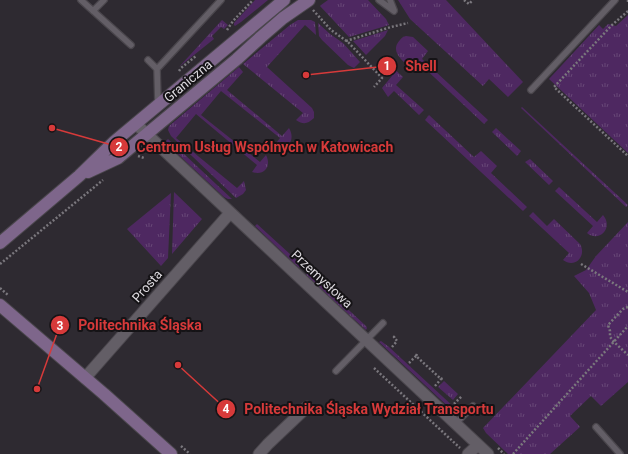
<svg xmlns="http://www.w3.org/2000/svg" width="628" height="454" font-family="Roboto,sans-serif">
	<style>
		.grass { fill: url(#grass-tufts) }
		.lines { fill: none; stroke-linecap: round; stroke-linejoin: round }
		.lane-casing { stroke: #4a464c; stroke-width: 8 }
		.street-casing { stroke: #4a464c; stroke-width: 13 }
		.secondary-casing { stroke: #4a464c; stroke-width: 14 }
		.path { stroke: #7a777d; stroke-width: 2.5; stroke-dasharray: 2 2; stroke-linecap: butt }
		.lane { stroke: #635e66; stroke-width: 5.5 }
		.street { stroke: #635e66; stroke-width: 11 }
		.secondary { stroke: #7e668b; stroke-width: 12 }
		.labels { text-anchor: middle; dominant-baseline: central; stroke-width: 4; stroke-linejoin: round; paint-order: stroke }
		.street-label { font-size: 13px; fill: #dddadf; stroke: #151316 }
		.leader { fill: none; stroke: #d73a3a; stroke-width: 1.5 }
		.callout-dot { fill: #d73a3a; stroke: #151316; stroke-width: 1.5 }
		.mark-label { font-size: 12px; text-anchor: middle; font-weight: bold; fill: #fff }
		.callout-label { font-size: 14px; text-anchor: middle; font-weight: bold; fill: #d73a3a; stroke: #151316; stroke-width: 4; stroke-linejoin: round; paint-order: stroke }
	</style>
	<defs>
		<pattern id="grass-tufts" width="24" height="20" patternUnits="userSpaceOnUse"><rect width="24" height="20" fill="#4e2861"/><path d="M3 7l-1-3M5 7V3M7 7l1-3M15 17l-1-3M17 17v-4M19 17l1-3" fill="none" stroke="#674777"/></pattern>
	</defs>
	<rect width="100%" height="100%" fill="#2e2a31"/>
	<path class="grass" d="M255,0h13l-27,22 -6,4 -1,-1v-2z
		M328,0h40l18,19 3,6 -40,12 -29,-31 1,-1z
		M398,0h48l77,82 -15,15 -19,-18 -6,7 -73,-67z
		M628,15v138l-79,-74 50,-54 4,4 5,-5 8,2z
		M222,20l6,5 -4,4 -3,-2 -9,9 2,3 -35,28z
		M298,20h13l4,2 1,13 -11,-10 -38,42 45,41 2,4v6c-7,6 -10,7 -18,2l7,-7 -60,-49 47,-39z
		M318,23l12,11 13,9 17,19 -6,6 -6,-3 -26,-25 -3,-4z
		M388,30l-3,6 -19,19 -13,-14z
		M406,36l7,1 15,14 -6,8 66,61 -4,4 -66,-62 -7,7c-11,-11 -23,-19 -8,-32z
		M384,62l5,2 14,13 -7,8 28,25 -5,5 -25,-24 -6,6 -6,-9 10,-12 -13,-13z
		M239,67l4,5 -16,18 55,46 7,-8c7,12 -1,23 -15,18l6,-8 -59,-47 -20,24 59,47 6,-7c6,12 -2,21 -14,17l5,-7 -61,-51 -20,24 61,50 7,-7 2,9 -3,4 -7,4 -65,-62 -3,-6 1,-4z
		M522,107l106,98 -2,2 -105,-99z
		M429,115l45,42 7,-6 16,15 -6,7 36,34 -4,4 -98,-91z
		M496,128l25,23 -4,5 -25,-24z
		M168,139l64,60h-4l-4,-2 -59,-55z
		M530,159l23,22 -4,4 -24,-23z
		M559,187l38,35 6,-7c11,13 -4,28 -16,18l6,-7 -38,-35z
		M174,192l28,27 -30,35z
		M171,193l-3,65 -7,8 -34,-37z
		M533,212l14,14 7,-7 26,25c7,12 -5,25 -17,16l6,-7 -40,-37z
		M628,222v160l-27,24 -10,-10 -21,20 10,11 -30,27h-42l-22,-21 -3,-5 113,-118 -7,-17 -15,-17 12,-6 10,-14z
		M257,224l45,41 -3,3 -44,-42z
		M309,273l57,53 1,2 -1,2 -59,-53 -1,-3z
		M381,341l8,6 67,62 1,2 -2,2 -76,-71z
		M444,381l14,13 -5,6 -15,-13z"/>
	<g class="lines">
		<defs>
			<path id="lane" d="M81,0l50,45
				M379,0l15,11
				M390,0l4,10
				M93,11l11,-11
				M148,60l9,9
				M531,90l84,-90
				M158,104l-1,-35 64,-69
				M336,371l47,-48
				M456,423l17,-17
				M596,427l24,27"/>
			<path id="street" d="M136,124l352,330
				M85,378l145,-165
				M259,454l9,-10 39,-37
				M468,454l10,-9"/>
			<path id="secondary" d="M88,172l30,-14 119,-99 24,-22 22,-19 26,-18
				M0,243l79,-67 36,-35 169,-141
				M0,305l104,89 67,60"/>
		</defs>
		<use href="#lane" class="lane-casing"/>
		<use href="#street" class="street-casing"/>
		<use href="#secondary" class="secondary-casing"/>
		<path class="path" d="M464,0l5,4 4,-4
			M628,0v4
			M313,10l18,20 17,12 34,36 -8,9
			M628,11l-16,14 -58,62 74,69
			M227,30l6,-9 20,-21
			M346,41l45,-14 17,-4
			M179,71l2,-3 15,-12
			M138,156l6,2
			M0,264l103,-84
			M581,264l47,28
			M0,288l8,7
			M628,307l-5,2 -15,16 2,6v6l4,5 14,13
			M392,347l5,-6 -3,-4 2,-2
			M417,354l-1,2 25,23 2,-1
			M409,363l7,-7
			M374,368l86,80
			M435,386l6,-7
			M454,404l8,-8
			M181,446l9,8
			M498,448l6,6
			M513,454l115,-128"/>
		<use href="#lane" class="lane"/>
		<use href="#street" class="street"/>
		<use href="#secondary" class="secondary"/>
	</g>
	<g class="labels">
		<g class="street-label">
			<text transform="translate(188 81) rotate(-40)">Graniczna</text>
			<text transform="translate(322 279) rotate(43)">Przemysłowa</text>
			<text transform="translate(147 286) rotate(-49)">Prosta</text>
		</g>
	</g>
	<path class="leader" d="M306 75L387 66M52 128L119 147M37 389L60 325M178 365L226 409"/>
	<g class="callout-dot">
		<circle cx="306" cy="75" r="4"/>
		<circle cx="52" cy="128" r="4"/>
		<circle cx="37" cy="389" r="4"/>
		<circle cx="178" cy="365" r="4"/>
		<circle cx="387" cy="66" r="10"/>
		<circle cx="119" cy="147" r="10"/>
		<circle cx="60" cy="325" r="10"/>
		<circle cx="226" cy="409" r="10"/>
	</g>
	<g class="mark-label">
		<text x="387" y="70">1</text>
		<text x="119" y="151">2</text>
		<text x="60" y="330">3</text>
		<text x="226" y="413">4</text>
	</g>
	<g class="callout-label">
		<text x="421" y="71">Shell</text>
		<text x="265" y="152">Centrum Usług Wspólnych w Katowicach</text>
		<text x="140" y="330">Politechnika Śląska</text>
		<text x="369" y="414">Politechnika Śląska Wydział Transportu</text>
	</g>
</svg>
